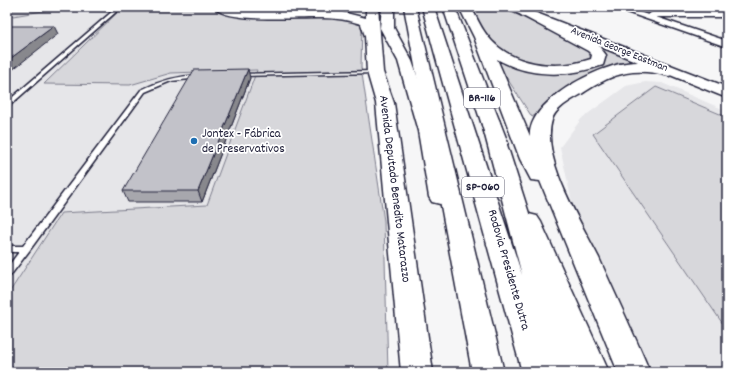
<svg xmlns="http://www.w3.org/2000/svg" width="734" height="379" font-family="Dekko,sans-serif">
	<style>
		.built { fill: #e6e6e9 }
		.green { fill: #d7d7db; stroke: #7c7c8b }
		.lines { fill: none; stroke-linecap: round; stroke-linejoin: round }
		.lane-casing { stroke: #22223b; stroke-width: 3 }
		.street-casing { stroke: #22223b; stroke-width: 3 }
		.secondary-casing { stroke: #22223b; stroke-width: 3 }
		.primary-casing { stroke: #22223b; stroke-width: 3 }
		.highway-casing { stroke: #22223b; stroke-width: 3 }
		.lane { fill: #fff; fill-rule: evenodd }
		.street { fill: #fff; fill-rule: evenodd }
		.secondary { fill: #fff; fill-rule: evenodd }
		.primary { fill: #fff; fill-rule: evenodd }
		.highway { fill: #fff; fill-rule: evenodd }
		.wall { fill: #a7a7ad; stroke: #22223b }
		.shaded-wall { fill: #88888d; stroke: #22223b }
		.building { fill: #c2c2c9; stroke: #22223b }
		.poi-dot { fill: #1f6fb2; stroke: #fff; stroke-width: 1.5 }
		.labels { text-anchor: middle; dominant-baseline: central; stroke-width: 3.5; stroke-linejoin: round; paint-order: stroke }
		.far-street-label { font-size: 11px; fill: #22223b; stroke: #fff }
		.shield { fill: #fff; stroke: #646476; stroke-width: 1 }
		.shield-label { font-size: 12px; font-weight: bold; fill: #22223b }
		.poi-label { font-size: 13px; fill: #22223b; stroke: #fff; text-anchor: start }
		.street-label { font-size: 13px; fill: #22223b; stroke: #fff }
	</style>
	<rect width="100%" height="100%" fill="#f6f6f7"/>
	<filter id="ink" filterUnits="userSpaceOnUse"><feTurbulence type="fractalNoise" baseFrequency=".025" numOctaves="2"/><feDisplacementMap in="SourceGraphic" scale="8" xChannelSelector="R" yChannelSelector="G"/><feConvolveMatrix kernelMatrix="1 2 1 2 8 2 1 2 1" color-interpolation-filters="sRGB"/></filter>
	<g filter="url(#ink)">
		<path class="built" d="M7,7h208l3,3 144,40 -1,17 23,154 4,151h-381z
			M645,82l17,1 65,28v261h-82l-67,-142 -18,-83 22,-29 44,-32z"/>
		<path class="green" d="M7,7h208l3,3 116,7 28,7 -1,43 23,154 4,151h-381v-76l54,-83 146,-8 50,-135 -86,3 -41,12 -86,-1 79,-77 -12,3h-62l-42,7z
			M242,7h108l-9,2h-80z
			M469,7h32l79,38 9,8 2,7 -9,4 -38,2 -32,-8 -25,-19z
			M596,42l48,20 -27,1 -85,54 -42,-65 63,21 28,-2 25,-13z
			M656,87l71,30v213l-134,-196z"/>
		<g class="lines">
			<defs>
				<path id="lane" d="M114,10l3,1 -108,95 -2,1v-5z
					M375,71l2,1v1l-137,3 -2,-1 2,-1z
					M198,75l3,2 -1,1 -29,3 -26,11 -116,159 -19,25 -3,1v-9l12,-16h-12v-6h16l118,-156c19,-9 36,-14 57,-15z"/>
				<path id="street" d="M612,7h12l24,8 4,-3 75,-1v6h-71l71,24v6z"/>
				<path id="secondary" d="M505,7h16l206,80v11l-220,-89z"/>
				<path id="primary" d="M214,7l48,4h76l28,7v-11h12l5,65 11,31 39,269h-32l-25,-269 -9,-31 -2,-36 -4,-12c-12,-4 -25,-6 -39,-6 -21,-1 -96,6 -108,-11z
					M382,7h12v21l18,33 24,70 15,66 -3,5 -8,2 -8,-2 -3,-5 -11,-66 -20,-70 -18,-33z
					M443,7h12l53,136 -3,4 -7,2 -7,-2 -3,-4z
					M459,7h12c5,9 9,19 15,27 23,32 70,37 105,25l1,-4 -4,-4 -67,-36 -2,-3 6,-4 73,37 8,10 -3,10c-35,12 -73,13 -106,-6l33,77c-1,-35 66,-69 96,-73 17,-3 32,1 48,5l3,3 -3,3 -5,2c-34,-9 -54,-4 -83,15 -10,7 -31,16 -34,29 -12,38 30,104 47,138 17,38 35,76 51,114h-32l-78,-191 -9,-1 -11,-21 -46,-122z
					M529,214l8,2 4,6 68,150h-32l-60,-150 4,-6z"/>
				<path id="highway" d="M404,7h12l88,365h-32z
					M422,7h12l88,268 -41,-155 3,-4 6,-1 6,1 3,4 81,252h-58z"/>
			</defs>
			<use href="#lane" class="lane-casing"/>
			<use href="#street" class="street-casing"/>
			<use href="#secondary" class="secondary-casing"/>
			<use href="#primary" class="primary-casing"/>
			<use href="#highway" class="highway-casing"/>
			<use href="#lane" class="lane"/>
			<use href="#street" class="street"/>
			<use href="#secondary" class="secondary"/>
			<use href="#primary" class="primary"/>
			<use href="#highway" class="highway"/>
		</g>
		<path class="wall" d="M250,78l-48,124h-74l-5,-11z"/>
		<path class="shaded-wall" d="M54,26l4,8 -51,40v-13z
			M248,69l2,9 -48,124 -4,-11z"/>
		<path class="building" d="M7,26h47l-47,35z
			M248,69l-50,122h-75l71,-121z"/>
	</g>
	<circle class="poi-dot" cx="194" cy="141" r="4"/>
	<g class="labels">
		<g class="far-street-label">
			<text transform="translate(619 50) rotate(22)">Avenida George Eastman</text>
		</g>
		<g class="shield">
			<rect x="464" y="88" width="36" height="20" rx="3"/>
			<rect x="462" y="177" width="42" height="20" rx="3"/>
		</g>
		<g class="shield-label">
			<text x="482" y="98">BR-116</text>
			<text x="483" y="187">SP-060</text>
		</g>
		<g class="poi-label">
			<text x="202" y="134">Jontex - Fábrica<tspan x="202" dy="15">de Preservativos</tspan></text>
		</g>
		<g class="street-label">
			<text transform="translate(394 189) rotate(83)">Avenida Deputado Benedito Matarazzo</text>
			<text transform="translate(508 270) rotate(74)">Rodovia Presidente Dutra</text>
		</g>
	</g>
	<rect width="734" height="379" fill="none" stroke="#fff" stroke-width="24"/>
	<rect x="12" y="12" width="710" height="355" fill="none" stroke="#22223b" stroke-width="1.5" filter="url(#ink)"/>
</svg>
